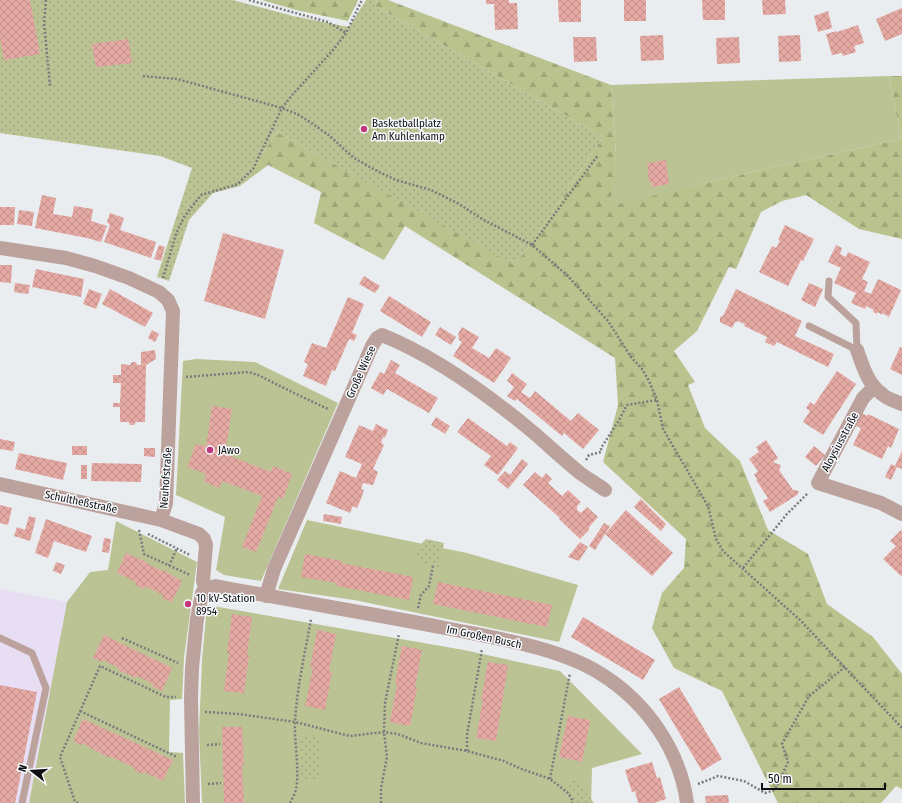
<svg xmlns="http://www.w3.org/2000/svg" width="902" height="803" font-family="'Fira Sans Condensed',sans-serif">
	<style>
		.commercial { fill: #e7def3 }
		.green { fill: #bbc394 }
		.forest { fill: url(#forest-firs) }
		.park { fill: url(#park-dots) }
		.building { fill: url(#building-cross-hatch) }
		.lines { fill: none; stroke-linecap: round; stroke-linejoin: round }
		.path { stroke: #797b7d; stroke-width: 2.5; stroke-dasharray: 2 2; stroke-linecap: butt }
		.service { stroke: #bca29c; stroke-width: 7 }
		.minor { stroke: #bca29c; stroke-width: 14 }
		.poi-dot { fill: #be387b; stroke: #f8fafd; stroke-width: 1.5 }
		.labels { text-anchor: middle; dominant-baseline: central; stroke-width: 3; stroke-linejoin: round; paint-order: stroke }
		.poi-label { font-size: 11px; fill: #0e0f10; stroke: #f8fafd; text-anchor: start }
		.street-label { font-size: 11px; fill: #0e0f10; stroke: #f8fafd }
	</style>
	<defs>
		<pattern id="forest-firs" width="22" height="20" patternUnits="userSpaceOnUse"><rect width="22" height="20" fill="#bac28d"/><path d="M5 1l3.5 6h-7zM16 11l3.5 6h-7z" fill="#9fa679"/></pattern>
		<pattern id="park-dots" width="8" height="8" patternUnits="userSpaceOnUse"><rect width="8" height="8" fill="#bbc394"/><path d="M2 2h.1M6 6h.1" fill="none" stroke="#a0a67f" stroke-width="1.8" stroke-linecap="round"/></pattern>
		<pattern id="building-cross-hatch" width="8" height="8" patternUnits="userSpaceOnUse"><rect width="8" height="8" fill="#e5a9a4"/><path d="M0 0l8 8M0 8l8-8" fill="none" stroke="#c3908c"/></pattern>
	</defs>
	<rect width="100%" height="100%" fill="#eaedf0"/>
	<path class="commercial" d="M0,589l67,13 -38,201h-29z"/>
	<path class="green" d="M889,76l12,63 -175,39 -117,29 7,-52 -5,-70z
		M196,359l59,3 83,41 -77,178 -37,-6 -8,-5 9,-53 -49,-22 7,-134z
		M307,520l160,33 111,32 -19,57 -205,-42 -76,-11z
		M116,521l81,41 -13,96 -2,41 -12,1 -1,52 14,1 2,50h-156l38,-201 23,-30 18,-2z
		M207,605l257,45 96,21 82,83 -50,14 -1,35h-389l-3,-71 3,-72z"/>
	<path class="forest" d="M262,0h96l-10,21 -52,-11z
		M377,0h11l223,85 5,70 -6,51 116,-28 175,-39 -12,-63h13v163l-43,-10 -53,-34 -24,6 -21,11 -25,57 -7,-2 -32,64 -23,20 21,31 -7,3 17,43 35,33 28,69 40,24 19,50 46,33 29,37v115l-6,-3 -15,17h-103l-56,-112 -48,-23 -22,-40 10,-35 22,-25 2,-29 -83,-77 15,-57 -3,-47 -210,-132 -21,34 -70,-37 7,-31 -53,-27 -28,21 37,-54 237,132 15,-17 74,-110 -228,-131z"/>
	<path class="park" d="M0,0h233l60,16 56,11 17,-27h11l-2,6 228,131 -74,110 -15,18 -237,-133 -37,54 -27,7 -24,27 -20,61 -12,-4 35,-109 -32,-12 -160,-23z
		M426,539l18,4 -5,24 -19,-4 -6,-12z
		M299,736h20v45h-19z
		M575,776l19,27h-19l-13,-18z"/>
	<path class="building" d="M0,0h30l10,54 -36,6 -4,-22z
		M486,0h23v3h8l1,26 -23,1 -1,-26h-8z
		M558,0h23v22h-22z
		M624,0h22v21h-22z
		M702,0h23v20h-22z
		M762,0h23l1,14 -23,1z
		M902,8v26l-17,7 -9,-22z
		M828,11l4,17 -14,4 -4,-16z
		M858,25l6,18 -10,3 2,6 -13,4 -1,-3 -10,2 -6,-21 11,-3v1z
		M663,35l1,25 -23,1 -1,-25z
		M800,35l1,26 -22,1 -1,-26z
		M573,37h23l1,24 -23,1z
		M739,37l1,26 -23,1 -1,-26z
		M128,39l4,24 -36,4 -4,-23z
		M666,160l3,24 -17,3 -1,-5h-2l-2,-19z
		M42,195l14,3 -3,16 19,3 2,-11 19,3 -2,12 16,5 -6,16 -14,-4 -52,-10z
		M0,207h15l-1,18h-14z
		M19,210l15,2 -2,14 -15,-2z
		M110,213l14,5 -4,12 36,12 -5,16 -47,-16 6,-17 -3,-3z
		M785,225l29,14 -11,22 -2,-1 -13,26 -29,-14 13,-26 4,2 4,-7 -2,-1z
		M223,233l61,17 -19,69 -61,-18z
		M159,245l6,2 -4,14 -7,-2z
		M836,245l6,3 -2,6 6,3 2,-5 22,10 -8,17 6,3 -4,9 7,3 7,-15 23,11 -12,27 -7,-4v2l-4,-3 -1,2 -4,-2 1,-2 -8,-4 -1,3 -14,-6 5,-10 -22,-10 7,-15 -13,-6z
		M0,265h12l-1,18 -11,-1z
		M36,269l48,10 -3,18 -49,-10z
		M364,276l16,10 -5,7 -16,-9z
		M15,283l15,2 -2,9 -14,-2z
		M809,283l14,6 -8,18 -14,-7z
		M89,289l13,5 -6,15 -13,-5z
		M110,289l43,24 -8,14 -43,-23z
		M736,289l66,32 -7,15 39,18 -6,13 -51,-25 -3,4 -9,-4 2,-5 -23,-11 1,-2 -8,-3 -1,2 -1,-1 -3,6 -12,-6v-5l3,-1z
		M389,296l42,26 -9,15 -42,-26z
		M348,297l16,7 -12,29 5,2 -3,6 -5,-2 -14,32 -3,-1 -6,16 -23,-10 5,-12 -4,-2 8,-19 14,5z
		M440,327l16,10 -5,8 -16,-10z
		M462,327l17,10 -7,11 17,10 7,-10 15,10 -17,25 -41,-27 9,-14 -3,-2 -1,-6z
		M152,330l7,4 -4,8 -7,-4z
		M900,347l2,1v27l-12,-6z
		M155,350l1,9 -10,6 -1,57h-9l-2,3h-4l-1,-3h-9v-15h-7v-4h7l1,-20h-8v-8h8v-11l9,1 2,-3h4l1,3h4v-13z
		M391,360l9,5 -5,8 43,25 -9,15 -42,-24 -4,6 -12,-7 9,-16 4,2z
		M837,371l19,13 -33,51 -20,-13 7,-11 -4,-3 4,-6 4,3z
		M512,373l15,11 -6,8 9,6 5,-7 36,30 7,-8 21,17 -16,19 -19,-16 -2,3 -45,-37 -2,2 -8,-5 7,-9 -7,-6z
		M212,406l20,3 -7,45 46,18 2,-6 19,8 -9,25 -5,-2 -22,55 -14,-5 20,-51 -40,-15 -3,7 -15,-7 2,-7 -19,-7 9,-23 10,2z
		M860,412l7,4 1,-2 31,15 -8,19 -3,-2 -6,13 -29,-14 8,-17 -7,-3z
		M436,417l14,9 -5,8 -14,-9z
		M468,418l39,28 3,-4 8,6 -20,27 -14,-10 7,-9 -34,-24z
		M376,424l12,6 -3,8 -2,-1 -2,6 3,2 -11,24 5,3 -5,13 -10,-2 -2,6 3,1 -3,9 -4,9 -4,-2 -3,7 -24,-10 14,-32 16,7 6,-14 -17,-7 14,-32 14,6z
		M0,439l15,3 -2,9 -13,-2z
		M766,440l12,18 -2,2 -3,1 2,2 6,2 -2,5 14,20 6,1 -2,4 -27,17 -7,-11 5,-3 -12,-18 1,-1 -3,-4 4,-4 -9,-12 10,-7 -3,-5z
		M72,446h15v9h-15z
		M814,446l11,9 -9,11 -11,-9z
		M144,448h11v9l-11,-1z
		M902,451v18l-5,-2 -6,13 -6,-3 6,-13 4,2z
		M19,453l48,10 -4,17 -48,-11z
		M522,459l6,5 -20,25 -11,-9 8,-9 5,4z
		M92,463l50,1 -1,18 -50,-1z
		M81,465h6v14h-6z
		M535,472l7,6 4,-5 6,6 -4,4 14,13 6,-6 13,12 -4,4v4l4,3 6,-6 11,10 -9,10v3l-9,9 -21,-20 1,-1 -37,-33z
		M641,499l25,25 -5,7 -27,-24z
		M0,505l12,3 -4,17 -8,-2z
		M626,510l47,43 -21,23 -47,-42z
		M324,514l18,3 -1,7 -18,-3z
		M29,516l7,2 -6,23 -16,-5 3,-9 8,3z
		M46,519l46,17 -6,16 -32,-11 -6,17 -13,-5z
		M604,523l6,3 -15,24 -6,-4z
		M901,530l1,2v45l-19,-18 13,-13 -6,-5z
		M104,538l7,1 -2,14 -7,-1z
		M580,542l8,5 -9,14 -11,-4z
		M126,553l20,9v1l16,8 1,-1 19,11 -10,21 -10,-4 1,-3 -18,-9 -1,3 -9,-4 1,-3 -19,-9z
		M305,554l37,7 -1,2 72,14 -4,23 -72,-14v-3l-36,-6z
		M56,562l9,3 -4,9 -8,-3z
		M438,582l114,23 -5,22 -114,-23z
		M187,601l3,1 -1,6 -4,-1z
		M232,614l20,3 -5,38 2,1 -5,37 -20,-2 5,-38h-2z
		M583,617l72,43 -12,20 -72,-43z
		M317,630l19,4 -7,37 3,1 -7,38 -20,-4 8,-38h-3z
		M104,635l68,33 -10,23 -10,-5 1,-2 -16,-8 -1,2 -18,-8 1,-2 -16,-8 -1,2 -9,-4z
		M402,646l20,4 -7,37 2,1 -7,38 -20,-4 7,-38 -2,-1z
		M488,662l20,3 -12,76 -20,-3 7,-38h-2z
		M0,685l37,7 -22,111h-15z
		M679,687l43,72 -20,12 -43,-72z
		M568,716l22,4 -8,42 -23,-5z
		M83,719l90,41 -10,21 -19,-9 -1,2 -9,-4 1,-2 -26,-12v2l-27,-15 -1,2 -8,-4z
		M222,727h20l2,38h-2l2,38h-20z
		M652,762l5,16 3,-1 6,22 -12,4h-16l-3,-12 -3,1 -7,-22z
		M728,795l1,8h-23l-1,-7z"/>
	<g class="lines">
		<path class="path" d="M46,0l-2,22 6,64
			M249,0l79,22 18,11
			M143,76l34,3 105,29 15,6 10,6 23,16 24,22 25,14 17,8 35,10 28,14 23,15 50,26 36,31 40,45 23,36 11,12 7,12 8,19 6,29 45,77 8,33 7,12 77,69 102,108
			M532,245l66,-90
			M163,278l13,-44 8,-17 17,-22 37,-11 15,-15 29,-61 11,-14 41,-45 12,-16 16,-33
			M186,377l62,-5 10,3 38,19 32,15
			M586,460l3,-5 12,-3v-4l17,-26 9,-17 30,-5
			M139,530l5,24 46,21
			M148,534l42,21
			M169,566l8,-18
			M743,568l44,-54 21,-21
			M418,608l3,-13 8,-9 4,-21
			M122,638l56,25
			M80,711l97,46
			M205,712l34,2 56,8 55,14 34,-4 14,2 23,9 46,8 37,10 15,7 31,11 18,14 4,7v3
			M207,745l13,-1
			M467,751v-16l15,-86
			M550,779l20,-106
			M208,784l13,-1
			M698,784l20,-8 26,5 21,12 10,-3 13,-28 -6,-18 27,-48 36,-29
			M78,803l-3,-1 -15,-45 40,-91 66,31h10
			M290,803c2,-4 5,-9 6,-14 4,-19 -2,-47 -1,-67 2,-35 10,-69 16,-103
			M381,803v-15l6,-31 -3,-25 1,-29 14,-69"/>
		<path class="service" d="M809,326l48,24 -1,-27 -28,-26 1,-16
			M0,638l32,15 14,35 -24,115"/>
		<path class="minor" d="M0,248l66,10 29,8 34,12 30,14 9,8 5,11 -7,192 -5,17
			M857,350c6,16 10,33 25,44 5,5 13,7 20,10
			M874,387l-11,11 -45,85 63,20 21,11
			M0,484l161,36 38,14 5,5 2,6 -3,36 3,8
			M266,596l8,-27 98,-223 5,-8 5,-3c52,21 109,62 152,98 15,13 30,27 46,40 8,6 17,11 25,17
			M193,803l-2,-106 1,-29 5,-49 5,-26 4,-4 10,-3c76,15 153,27 229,42 49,10 113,19 156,46 45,28 79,76 86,129"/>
	</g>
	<g class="poi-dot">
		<circle cx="364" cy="129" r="4"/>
		<circle cx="210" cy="450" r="4"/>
		<circle cx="188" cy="604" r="4"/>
	</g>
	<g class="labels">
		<g class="poi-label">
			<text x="372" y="123">Basketballplatz<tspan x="372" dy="13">Am Kuhlenkamp</tspan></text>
			<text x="218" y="450">JAwo</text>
			<text x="196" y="598">10 kV-Station<tspan x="196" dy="13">8954</tspan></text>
		</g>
		<g class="street-label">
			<text transform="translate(361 372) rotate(-66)">Große Wiese</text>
			<text transform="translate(840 442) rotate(-62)">Aloysiusstraße</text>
			<text transform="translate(166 478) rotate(-86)">Neuhofstraße</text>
			<text transform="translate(81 502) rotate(12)">Schultheßstraße</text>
			<text transform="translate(484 637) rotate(12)">Im Großen Busch</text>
		</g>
	</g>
	<g transform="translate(32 771) rotate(287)" stroke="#f8fafd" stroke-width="3" paint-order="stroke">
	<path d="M0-3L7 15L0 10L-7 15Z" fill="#0e0f10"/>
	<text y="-6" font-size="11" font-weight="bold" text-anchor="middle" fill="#0e0f10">N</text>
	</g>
	<path d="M762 783v6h123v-6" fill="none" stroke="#0e0f10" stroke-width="2"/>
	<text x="768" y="783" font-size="12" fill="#0e0f10" stroke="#f8fafd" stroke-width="3" paint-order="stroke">50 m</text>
</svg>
